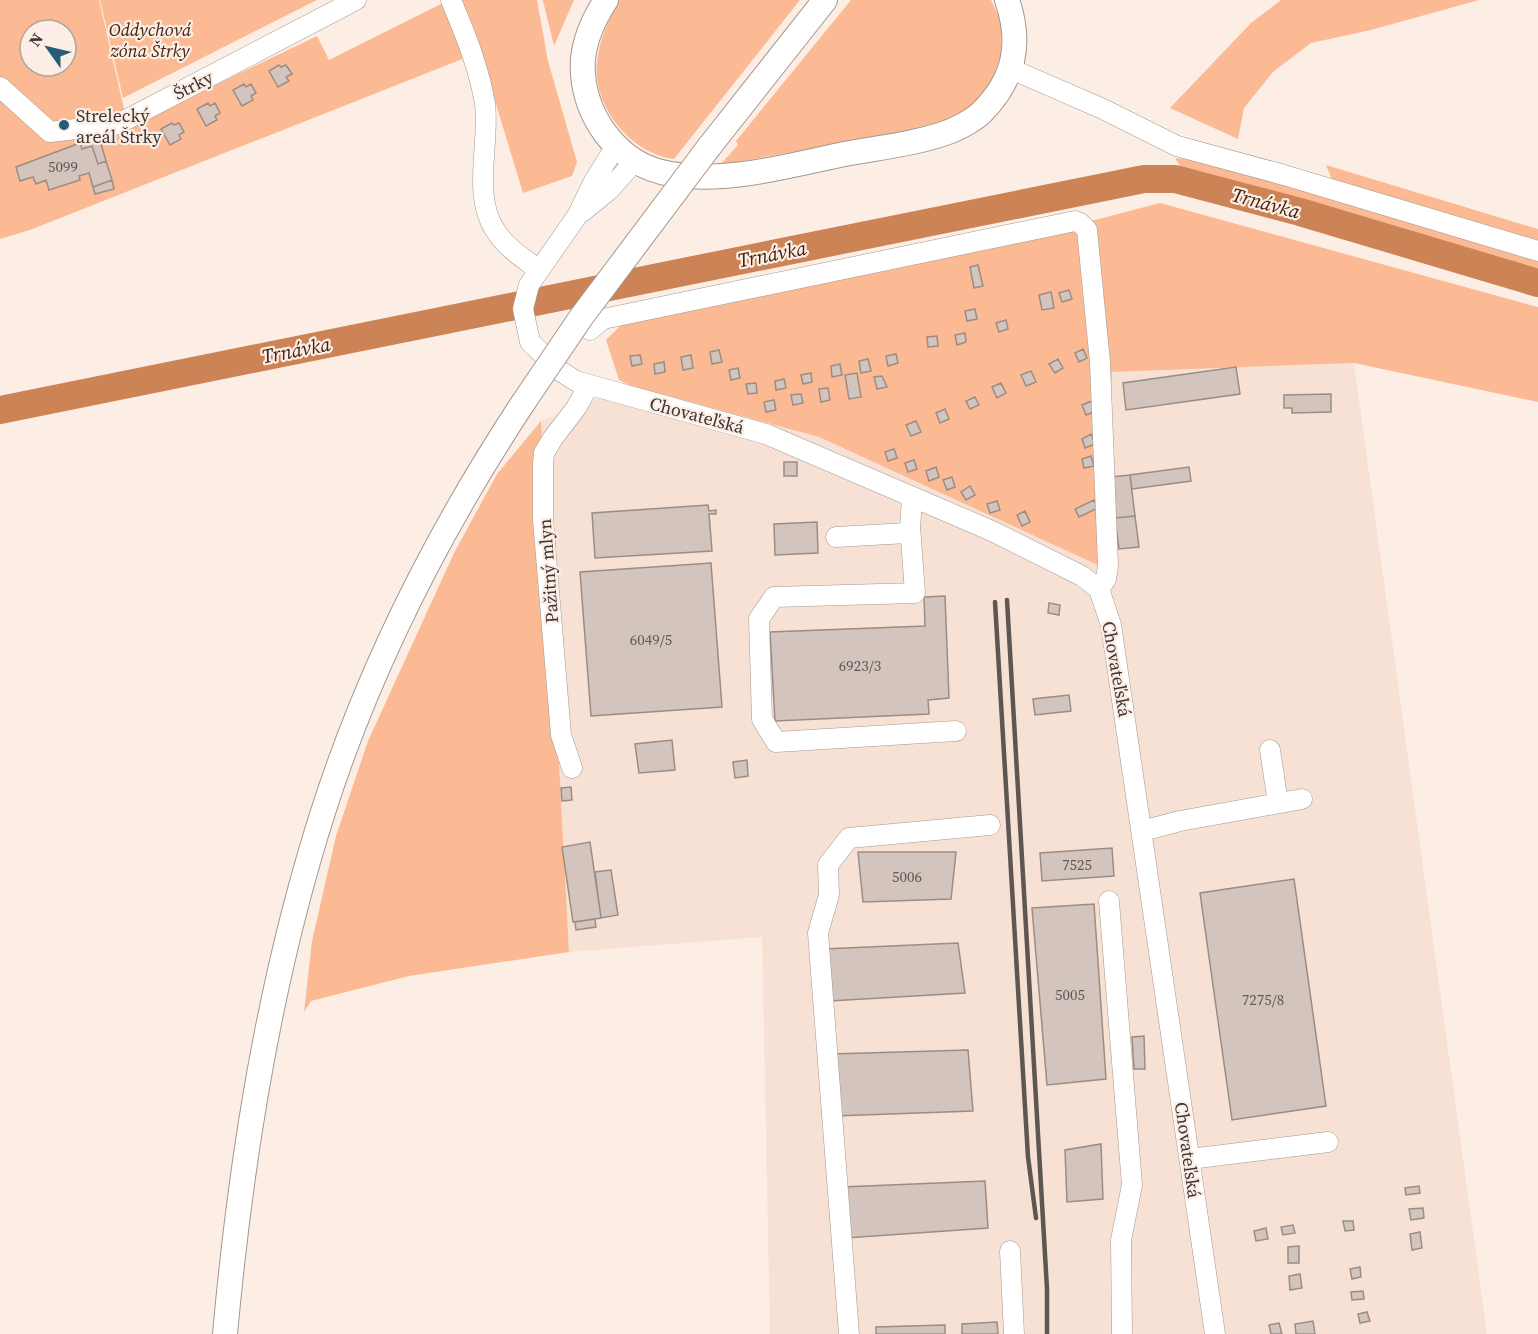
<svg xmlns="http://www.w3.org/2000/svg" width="1538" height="1334" font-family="'Source Serif 4',serif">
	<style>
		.built { fill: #f7e1d4 }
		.green { fill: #fbba93; fill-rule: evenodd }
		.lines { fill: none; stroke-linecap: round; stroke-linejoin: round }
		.river { stroke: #cc8355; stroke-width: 28 }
		.building { fill: #d3c5bd; stroke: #9a8d85; stroke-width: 1.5 }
		.minor-casing { stroke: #a4978f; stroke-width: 21 }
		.major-casing { stroke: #a4978f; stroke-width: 26 }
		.minor { stroke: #fff; stroke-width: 20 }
		.major { stroke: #fff; stroke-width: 24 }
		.rail { stroke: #5d5652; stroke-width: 4.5 }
		.major-bridge-casing { stroke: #a4978f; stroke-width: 26; stroke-linecap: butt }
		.major-bridge { stroke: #fff; stroke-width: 24 }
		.poi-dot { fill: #255c77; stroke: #fdeee5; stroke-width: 2 }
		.labels { text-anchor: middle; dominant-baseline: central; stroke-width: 4.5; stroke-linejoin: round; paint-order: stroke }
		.number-label { font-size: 15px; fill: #625a56 }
		.park-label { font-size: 18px; font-style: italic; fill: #442512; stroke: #fdeee5 }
		.street-label { font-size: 18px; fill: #3c3633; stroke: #fdeee5 }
		.poi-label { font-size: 18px; fill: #3c3633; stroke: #fdeee5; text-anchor: start }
		.water-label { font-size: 20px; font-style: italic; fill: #40220e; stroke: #fdeee5 }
	</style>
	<rect width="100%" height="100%" fill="#fdeee5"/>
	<path class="built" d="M1354,363l133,971h-717l-8,-397 -193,15 -28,-531 90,-35 188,51 281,129 12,-194z"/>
	<path class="green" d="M0,0h99l30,130 28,-17 160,-77 12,24 120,-60h88l11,61 29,101 -5,14 -49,17 -43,-141 -450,178 -30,9zM30,30h36v36h-36z
		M100,0h217l-194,98z
		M542,0h32l-20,46 -11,-45z
		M619,0h181l-126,159c-43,-5 -82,-53 -77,-97 2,-23 12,-42 22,-62z
		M851,0h140l11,23 -1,31 -10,30 -21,26 -35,17 -215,38 18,-20 -2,-4z
		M1281,0h198l-108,30 -60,13 -38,29 -29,36 -6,31 -68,-31 81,-85z
		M1175,158l44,5 119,31 -12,-29 212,64v41l-193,-59 -162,-40z
		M1160,203l378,104v95l-184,-39 -242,9 -12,194 -281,-129 -188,-51 -12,-6 -13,-40 20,-20 469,-100z
		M541,421l28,531 -160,24 -98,25 -7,11 8,-71 24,-105 32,-95 86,-188 43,-79z"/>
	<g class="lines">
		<path class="river" d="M0,410l1144,-231h31l125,33 238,71"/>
	</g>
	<path class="building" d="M279,65l2,2 5,-2 6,9 -6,3 3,4 -11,6 -9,-16z
		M244,84l2,3 5,-3 5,9 -5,3 2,4 -11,6 -9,-16z
		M208,103l2,3 5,-3 5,10 -5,3 2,4 -11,6 -9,-17z
		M172,123l2,2 5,-2 5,9 -5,3 2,4 -11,6 -9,-16z
		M99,137l7,24 -8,3 -6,-18 -10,3 -2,-6z
		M80,143l2,6 10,-3 6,18 8,-3 6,19 -19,7 -4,-14 -10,3 1,4 -31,10 -3,-10 -10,4 -3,-7 -13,4 -4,-14z
		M112,180l2,9 -19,5 -2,-7z
		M978,265l5,21 -9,2 -4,-21z
		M1069,290l3,9 -10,3 -3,-9z
		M1051,292l3,16 -12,2 -3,-15z
		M975,309l2,10 -10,2 -2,-10z
		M1006,320l2,9 -9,3 -3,-9z
		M965,333l1,9 -9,3 -2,-10z
		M937,336l1,10 -10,1 -1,-10z
		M1083,349l4,9 -8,4 -4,-9z
		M719,350l3,12 -10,2 -2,-12z
		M896,354l2,9 -10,3 -2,-10z
		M640,355l2,9 -10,2 -2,-10z
		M691,355l2,13 -10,2 -2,-13z
		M868,359l3,12 -10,2 -2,-12z
		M1058,359l5,9 -8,5 -6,-9z
		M664,362l1,10 -10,2 -1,-10z
		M840,364l2,11 -10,2 -1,-11z
		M1236,367l4,27 -114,16 -3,-27z
		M738,368l2,10 -9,2 -2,-10z
		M1031,371l5,11 -10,4 -5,-11z
		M811,373l1,9 -9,2 -2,-9z
		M857,373l4,24 -12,2 -4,-24z
		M882,376l5,11 -10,2 -3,-12z
		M784,379l2,9 -10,2 -1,-9z
		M756,383l1,10 -9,1 -2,-10z
		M1001,383l5,10 -9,5 -5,-11z
		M828,388l2,12 -9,2 -2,-13z
		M801,394l2,9 -10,2 -2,-10z
		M1331,394v18l-39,1v-5h-8v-13z
		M975,397l4,8 -9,4 -4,-8z
		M774,400l2,10 -10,2 -2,-10z
		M1092,401l4,10 -10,4 -4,-10z
		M945,409l4,10 -9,4 -4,-10z
		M916,421l5,11 -10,4 -5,-11z
		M1091,434l4,10 -10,4 -3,-9z
		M894,449l3,9 -9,3 -3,-9z
		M1091,456l3,10 -10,2 -2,-9z
		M914,460l3,9 -9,3 -3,-9z
		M784,462h13v14h-13z
		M936,467l3,10 -10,4 -3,-10z
		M1189,467l2,14 -59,8 -2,-14z
		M1130,475l5,41 -20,2 -5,-41z
		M952,477l3,10 -8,3 -4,-10z
		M970,486l5,9 -9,5 -5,-8z
		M1094,500l4,8 -19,9 -4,-8z
		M997,501l3,9 -10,3 -3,-9z
		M708,505l1,6 7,-1v4h-7l3,37 -117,7 -3,-45z
		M1025,511l5,11 -8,4 -5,-11z
		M1135,516l4,31 -20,2 -4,-31z
		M817,522l1,31 -43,2 -1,-31z
		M711,563l11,144 -131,9 -11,-144z
		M945,596l4,102 -21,2 1,14 -154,7 -5,-89 155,-6 -1,-29z
		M1049,603l11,2 -1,10 -11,-2z
		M1069,695l2,16 -36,4 -2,-16z
		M672,740l3,30 -36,3 -4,-29z
		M747,760l1,16 -13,2 -2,-16z
		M571,787l1,13 -10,1 -1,-13z
		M590,842l11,76 -28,4 -11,-75z
		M1112,848l2,28 -72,5 -2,-28z
		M858,852h98l-5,47 -88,3z
		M611,870l7,45 -17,3 -6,-46z
		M1294,879l32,227 -94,14 -32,-227z
		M1094,904l12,175 -59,6 -15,-177z
		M595,919l1,8 -20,3 -1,-8z
		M958,943l7,50 -135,8 -6,-52z
		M1144,1036l1,33h-11l-2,-32z
		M968,1050l5,61 -138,5 -4,-62z
		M1101,1144l2,55 -36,3 -2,-52z
		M985,1181l3,47 -142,10 -4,-51z
		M1419,1186l1,7 -14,2 -1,-7z
		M1423,1208l1,10 -13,2 -2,-11z
		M1343,1221h10l1,9 -9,1z
		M1293,1225l2,8 -12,2 -2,-8z
		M1266,1228l2,11 -12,2 -2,-10z
		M1420,1232l2,16 -10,2 -2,-16z
		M1299,1246v17h-11v-16z
		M1360,1267l1,10 -9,2 -2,-10z
		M1300,1274l2,14 -12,2 -1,-14z
		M1363,1291l1,8 -12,1 -1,-8z
		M1367,1312l3,9 -10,2 -2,-9z
		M1313,1321l2,13h-19l-1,-10z
		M997,1322l1,12h-36v-10z
		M1279,1323l3,11h-11l-2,-9z
		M945,1325v9h-69v-7z"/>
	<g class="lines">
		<defs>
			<path id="minor" d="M451,0c14,34 28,67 34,104 5,39 -13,91 10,126 10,17 28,28 44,40
				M1011,69l92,40 74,37 107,29 254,76
				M0,87l50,45 68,-8 238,-124
				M616,146l-22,35 -17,35 -48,69 -6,24 7,33 30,29 16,10 190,53 226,97 90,45 17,13 12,36 104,709
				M582,212l27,-22 26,-29
				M590,330l13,-11 472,-98 5,2 7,7 13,132 8,204 -2,13 -7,10
				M910,526l5,67 -141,4 -15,22 3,100 14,23 180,-11
				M836,537l71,-4 3,-3 2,-33
				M1270,750l8,53
				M572,768l-11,-33 -18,-215v-56l1,-11 9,-15 23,-30 13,-23
				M1142,831l38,-10 122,-22
				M1109,901l23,284 -11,55 1,94
				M1190,1159l138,-17
				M1010,1251l4,83
				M849,1334l-31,-401 11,-38 -1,-30 21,-27 141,-13"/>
			<path id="major" d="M606,0c-11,17 -21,38 -23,59 -4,53 34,107 88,115 58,10 122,-10 179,-21 33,-6 70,-10 101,-22 10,-4 24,-12 31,-19 33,-33 40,-69 25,-112
				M709,147l116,-147
				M225,1334c16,-176 44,-353 98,-522 46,-144 117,-283 200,-409"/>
		</defs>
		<use href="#minor" class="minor-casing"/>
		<use href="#major" class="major-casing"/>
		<use href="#minor" class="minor"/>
		<use href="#major" class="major"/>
		<path class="rail" d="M1007,600l40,689v45
			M995,602l33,555 8,61"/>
		<defs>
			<path id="major-bridge" d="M523,403l59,-87 127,-169"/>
		</defs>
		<use href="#major-bridge" class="major-bridge-casing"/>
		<use href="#major-bridge" class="major-bridge"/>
	</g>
	<circle class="poi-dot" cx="64" cy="125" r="6"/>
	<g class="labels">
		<g class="number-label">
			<text x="63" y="166">5099</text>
			<text x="651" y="639">6049/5</text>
			<text x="860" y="665">6923/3</text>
			<text x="1077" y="864">7525</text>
			<text x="907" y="876">5006</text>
			<text x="1070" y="994">5005</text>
			<text x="1263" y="999">7275/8</text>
		</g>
		<g class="park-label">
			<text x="150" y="29">Oddychová<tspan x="150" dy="21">zóna Štrky</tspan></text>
		</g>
		<g class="street-label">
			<text transform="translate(193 85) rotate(-27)">Štrky</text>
			<text transform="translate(697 415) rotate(15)">Chovateľská</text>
			<text transform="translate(548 571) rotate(-94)">Pažitný mlyn</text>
			<text transform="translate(1117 669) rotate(80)">Chovateľská</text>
			<text transform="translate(1188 1150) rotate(82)">Chovateľská</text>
		</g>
		<g class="poi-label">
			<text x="76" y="115">Strelecký<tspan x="76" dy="21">areál Štrky</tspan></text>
		</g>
		<g class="water-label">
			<text transform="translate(1266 203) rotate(15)">Trnávka</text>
			<text transform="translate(772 254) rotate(-11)">Trnávka</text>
			<text transform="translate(296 350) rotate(-11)">Trnávka</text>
		</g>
	</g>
	<g transform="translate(48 48) rotate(304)"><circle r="28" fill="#fdeee5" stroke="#b0a49e" stroke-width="1.5"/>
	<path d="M0-4.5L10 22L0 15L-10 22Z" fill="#255c77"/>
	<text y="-9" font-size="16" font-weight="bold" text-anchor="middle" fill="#3c3633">N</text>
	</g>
</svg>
